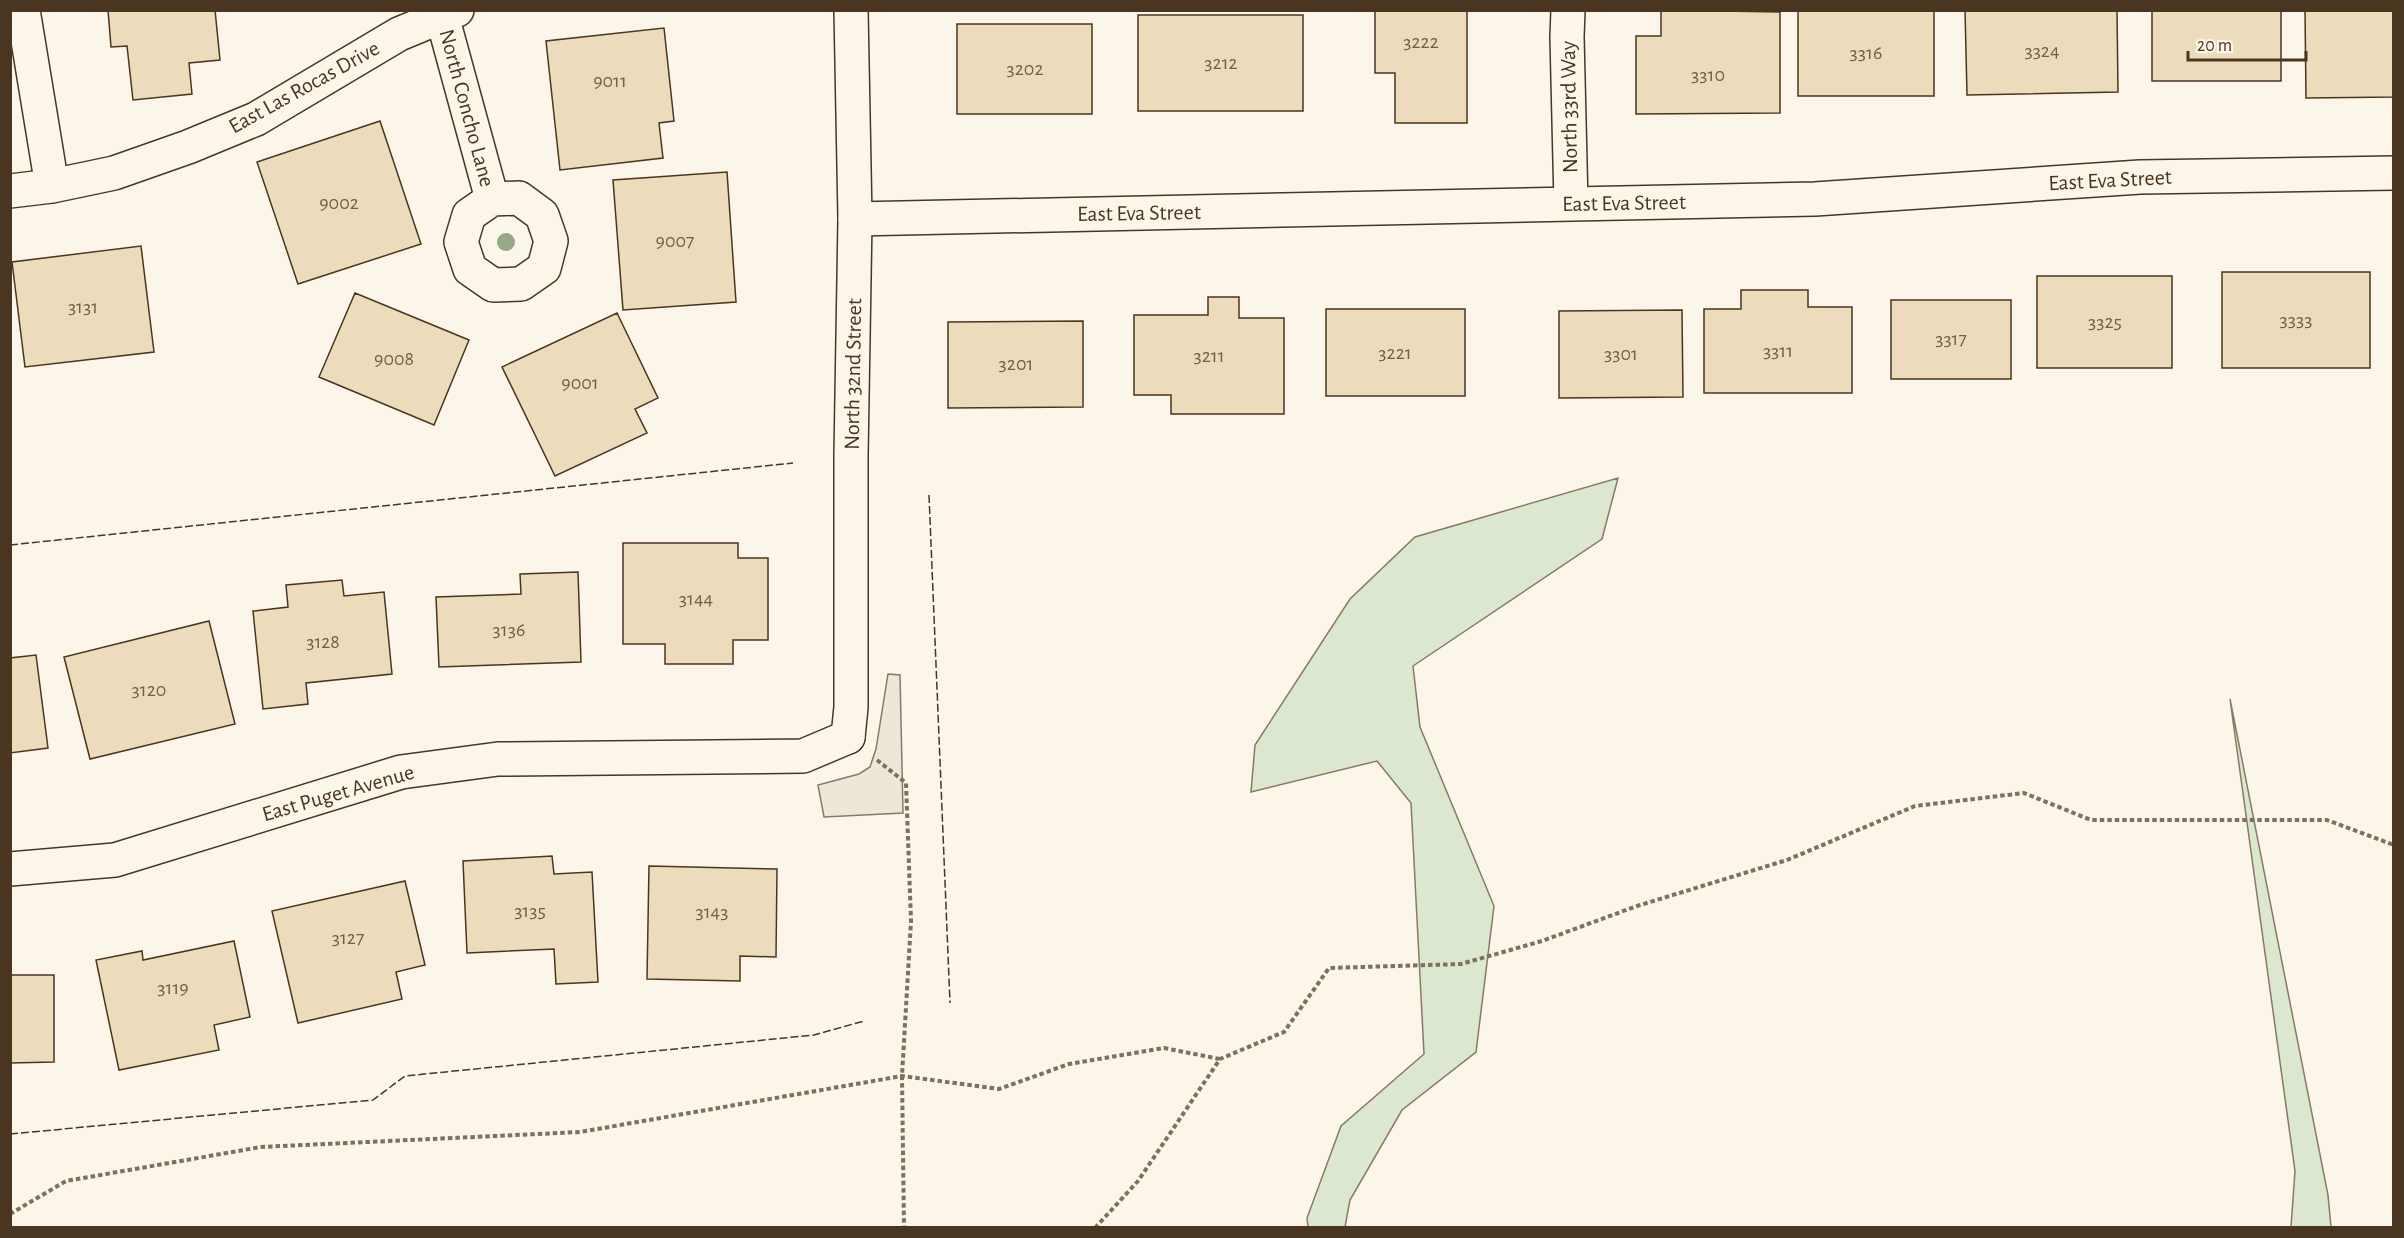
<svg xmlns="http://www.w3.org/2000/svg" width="2404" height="1238" font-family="'Alegreya Sans',sans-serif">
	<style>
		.green { fill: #dce7d0; stroke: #887966; stroke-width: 1.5 }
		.parking { fill: #ede7d9; stroke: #887966; stroke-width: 1.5 }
		.building { fill: #ecdcbc; stroke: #4a3520; stroke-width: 1.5 }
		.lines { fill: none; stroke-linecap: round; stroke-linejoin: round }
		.street-casing { stroke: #4a3520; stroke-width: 36 }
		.secondary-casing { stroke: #4a3520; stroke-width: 36 }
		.path { stroke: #7f6f5c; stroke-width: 4; stroke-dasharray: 4.5 3; stroke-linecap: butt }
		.street { stroke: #fbf6e9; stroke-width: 33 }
		.secondary { stroke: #fbf6e9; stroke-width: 33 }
		.fence { stroke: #4a3520; stroke-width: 1.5; stroke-dasharray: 8 3; stroke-linecap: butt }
		.tree { fill: #96a887 }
		.labels { text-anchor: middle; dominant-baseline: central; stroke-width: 4.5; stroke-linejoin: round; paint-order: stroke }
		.number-label { font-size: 20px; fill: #725f47 }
		.street-label { font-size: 22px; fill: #4a3520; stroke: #fbf6e9 }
	</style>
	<rect width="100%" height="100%" fill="#fbf6e9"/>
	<path class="green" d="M1618,478l-16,61 -189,127 7,61 74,179 -18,146 -74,58 -52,90 -5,27h-37l-1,-9 34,-92 83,-72 -13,-251 -34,-42 -126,31 4,-47 95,-146 65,-62z
		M2230,699l98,496 3,32h-40l4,-56z"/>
	<path class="parking" d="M888,674l12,1 3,138 -79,4 -6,-32 41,-11 11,-7 6,-18z"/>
	<path class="building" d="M108,10h107l5,50 -31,3 3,31 -59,6 -6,-54 -16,1z
		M1375,10h92v113h-72v-50h-20z
		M1661,10l119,2v101l-144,1v-78h25z
		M1798,10h136v86h-136z
		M1965,10h152l1,82 -151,3z
		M2152,10h129v71h-129z
		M2305,10h89v87l-88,1z
		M1138,15h165v96h-165z
		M957,24h135v90h-135z
		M664,28l10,93 -15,2 4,35 -103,12 -14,-129z
		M380,121l41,123 -123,40 -41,-122z
		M727,172l9,130 -113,8 -10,-130z
		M141,246l13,106 -129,15 -13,-105z
		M2222,272h148v96h-148z
		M2037,276h135v92h-135z
		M1741,290h67v17h44v86h-148v-84h37z
		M355,293l114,47 -35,85 -115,-48z
		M1208,297h31v21h45v96h-113v-19h-37v-80h74z
		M1891,300h120v79h-120z
		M1326,309h139v87h-139z
		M1682,310l1,87 -124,1v-87z
		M617,313l41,85 -23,11 12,24 -92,43 -53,-109z
		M1083,321v86l-135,1v-86z
		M623,543h115v15h30v82h-35v24h-68v-20h-42z
		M578,572l3,90 -142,5 -3,-70 85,-3 -1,-20z
		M342,580l2,16 40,-4 8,82 -86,9 2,21 -45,5 -10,-98 35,-4 -2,-22z
		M209,621l26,103 -145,35 -26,-102z
		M36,655l12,93 -38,5v-95z
		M552,856l2,18 38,-2 6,110 -42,2 -2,-35 -87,4 -4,-92z
		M649,866l128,3 -1,88 -36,-1v25l-93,-2z
		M405,881l20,84 -29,7 6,27 -104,24 -26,-112z
		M234,941l16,76 -36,8 5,25 -100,20 -23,-110 46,-9 1,9z
		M10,975h44v87l-44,1z"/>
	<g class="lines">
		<defs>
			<path id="street" d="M23,10l29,176
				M1568,10l-1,27 4,167
				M442,16l50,183
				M10,191l42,-5 62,-13 74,-26 68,-28 143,-85 58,-24
				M519,198l23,17 9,26 -7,27 -23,16 -28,1 -23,-16 -9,-27 8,-27 23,-16z
				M855,219l960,-20 325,-22 254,-4
				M10,869l105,-9 286,-88 97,-13 305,-3 45,-19"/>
			<path id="secondary" d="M848,737l3,-30v-252l4,-236 -4,-209"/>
		</defs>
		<use href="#street" class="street-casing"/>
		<use href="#secondary" class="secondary-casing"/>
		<path class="path" d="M877,760l29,23 5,138 -9,155 2,152
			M10,1214l56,-33 195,-34 319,-15 322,-56 97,13 70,-25 95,-16 56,11
			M1095,1228l43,-47 82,-122 64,-27 45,-64 132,-4 81,-23 95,-35 150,-46 128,-54 109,-13 67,27h236l67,25"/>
		<use href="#street" class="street"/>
		<use href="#secondary" class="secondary"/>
		<path class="fence" d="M929,495l21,508
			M10,545l783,-82
			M10,1134l363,-34 32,-24 409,-41 50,-14"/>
	</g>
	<circle class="tree" cx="506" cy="242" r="9"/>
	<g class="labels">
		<g class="number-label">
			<text x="1421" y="42">3222</text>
			<text x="2042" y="51">3324</text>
			<text x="1866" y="53">3316</text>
			<text x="1221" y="63">3212</text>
			<text x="1025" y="69">3202</text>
			<text x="1708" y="75">3310</text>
			<text x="610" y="81">9011</text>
			<text x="339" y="203">9002</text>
			<text x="675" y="241">9007</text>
			<text x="83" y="307">3131</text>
			<text x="2296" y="320">3333</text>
			<text x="2105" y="322">3325</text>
			<text x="1951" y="339">3317</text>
			<text x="1778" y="351">3311</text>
			<text x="1395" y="353">3221</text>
			<text x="1621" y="354">3301</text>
			<text x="1209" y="356">3211</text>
			<text x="394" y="359">9008</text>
			<text x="1016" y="364">3201</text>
			<text x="580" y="383">9001</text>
			<text x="696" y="599">3144</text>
			<text x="509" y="630">3136</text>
			<text x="323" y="642">3128</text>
			<text x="149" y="690">3120</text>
			<text x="530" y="911">3135</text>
			<text x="712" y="912">3143</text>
			<text x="348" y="938">3127</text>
			<text x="173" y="988">3119</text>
		</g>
		<g class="street-label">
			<text transform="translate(304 87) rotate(-29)">East Las Rocas Drive</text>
			<text transform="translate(1569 107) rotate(-91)">North 33rd Way</text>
			<text transform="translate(467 108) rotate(75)">North Concho Lane</text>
			<text transform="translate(2110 180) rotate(-3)">East Eva Street</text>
			<text transform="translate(1624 203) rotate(-1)">East Eva Street</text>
			<text transform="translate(1139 213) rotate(-1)">East Eva Street</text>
			<text transform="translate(853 374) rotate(-89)">North 32nd Street</text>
			<text transform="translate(338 793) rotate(-16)">East Puget Avenue</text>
		</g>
	</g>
	<rect width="2404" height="1238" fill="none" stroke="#4a3520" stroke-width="24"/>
	<path d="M2188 51v9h118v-9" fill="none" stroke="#4a3520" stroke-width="3"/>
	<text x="2197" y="51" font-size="18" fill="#4a3520" stroke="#fbf6e9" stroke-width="4.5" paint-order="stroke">20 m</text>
</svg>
